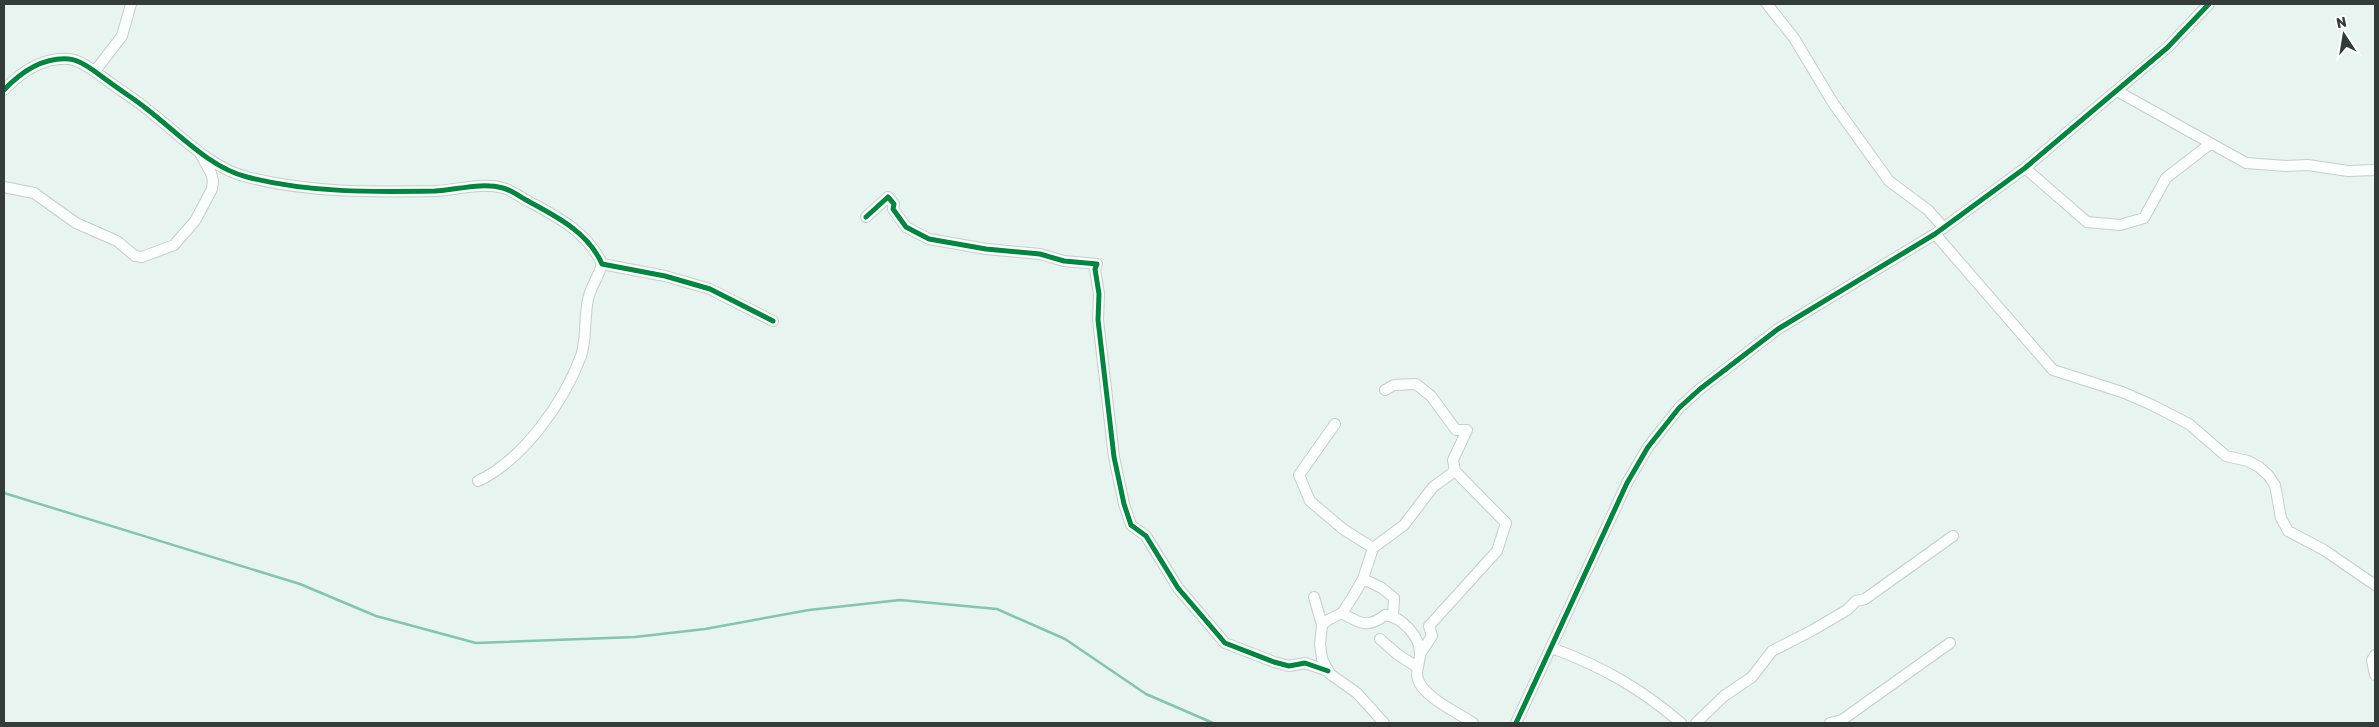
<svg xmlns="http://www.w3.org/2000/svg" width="2379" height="727" font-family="Rubik,sans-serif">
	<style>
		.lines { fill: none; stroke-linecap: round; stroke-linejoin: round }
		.stream { stroke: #81c6ad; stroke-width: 2.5 }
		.street-casing { stroke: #c5cfcb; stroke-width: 12 }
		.street { stroke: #fcfdfd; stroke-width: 10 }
		.cycleway-casing { stroke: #fff; stroke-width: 8 }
		.cycleway { stroke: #00873e; stroke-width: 5 }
	</style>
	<rect width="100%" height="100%" fill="#e8f4ef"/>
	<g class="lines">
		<path class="stream" d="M4,493l296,91 76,32 100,27 159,-6 70,-8 104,-19 91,-10 97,9 68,30 81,55 67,29"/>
		<defs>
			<path id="street" d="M1767,4l27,34 39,65 56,78 39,29 16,18
				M95,71l27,-35 9,-32
				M4,90c17,-18 38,-33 65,-31 13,1 29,15 39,22 13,10 27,18 40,29 30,23 62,58 99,67 62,16 125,15 188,14 21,-1 47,-9 68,-3 8,2 16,8 23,12 30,16 62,32 76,64l63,12 45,13 63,32
				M2117,91l129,72 40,3 22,-1 40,6 27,-1
				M2025,168l62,54 33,3 24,-7 22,-40 44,-34
				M4,187l30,6 42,30 41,18 18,15 7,1 32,-12 21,-24 17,-32 1,-8 -2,-8 -11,-20
				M866,217l22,-20 6,7 -1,5 13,18 23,12 57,10 54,5 24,7 33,3 -2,5 4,25 -1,26 16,137 10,47 7,21 15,11 32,52 47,55 49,19 15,4 16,-3 23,8
				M1935,234l118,136 69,22 28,12 39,20 37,32 22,5 11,6 9,8 7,10 6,33 7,13 36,19 51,35
				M1385,390l9,-5 22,-1 15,12 25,34h11l-14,30 2,11 51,52 -9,28 -68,75 3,10 -12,18
				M1335,424l-36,51 11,26 33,28 30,19
				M478,481c45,-21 86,-79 103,-125 6,-18 3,-38 7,-57 3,-13 11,-23 14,-35
				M1363,579l19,9 12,10 -1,18
				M1314,597l8,28 -2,19 2,15 8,15 27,19 27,30
				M1342,613c17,10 26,16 43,2 17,2 36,22 35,40 -1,13 -7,20 2,32 13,16 35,25 51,36
				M1322,625l6,-5 14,-7 10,-15 11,-19 10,-31 31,-23 29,-38 22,-16
				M1380,639l17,15 20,13
				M1552,648c51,19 88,40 129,75
				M2375,655l-3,5 3,15
				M1516,723l111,-240 21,-36 31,-39 21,-19 78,-60 157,-95 90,-66 142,-120 42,-44
				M1696,723l28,-27 28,-19 20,-26 41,-21 34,-20 9,-9 9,-2 88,-63
				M1830,723l12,-3 108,-77"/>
		</defs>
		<use href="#street" class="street-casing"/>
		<use href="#street" class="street"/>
		<defs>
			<path id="cycleway" d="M4,90c17,-18 38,-33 65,-31 13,1 29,15 39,22 13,10 27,18 40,29 30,23 62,58 99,67 62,16 125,15 188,14 21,-1 47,-9 68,-3 8,2 16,8 23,12 30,16 62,32 76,64l63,12 45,13 63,32
				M866,217l22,-20 6,7 -1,5 13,18 23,12 57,10 54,5 24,7 33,3 -2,5 4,25 -1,26 16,137 10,47 7,21 15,11 32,52 47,55 49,19 15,4 16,-3 23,8
				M1516,723l111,-240 21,-36 31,-39 21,-19 78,-60 157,-95 90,-66 142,-120 42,-44"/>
		</defs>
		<use href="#cycleway" class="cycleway-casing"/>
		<use href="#cycleway" class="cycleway"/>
	</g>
	<rect width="2379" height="727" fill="none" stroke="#333c38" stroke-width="10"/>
	<g transform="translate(2344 35) rotate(348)" stroke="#ffffff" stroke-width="4" paint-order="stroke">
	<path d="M0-4L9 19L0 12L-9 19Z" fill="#333c38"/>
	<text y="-8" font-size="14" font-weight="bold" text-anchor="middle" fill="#333c38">N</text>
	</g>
</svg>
